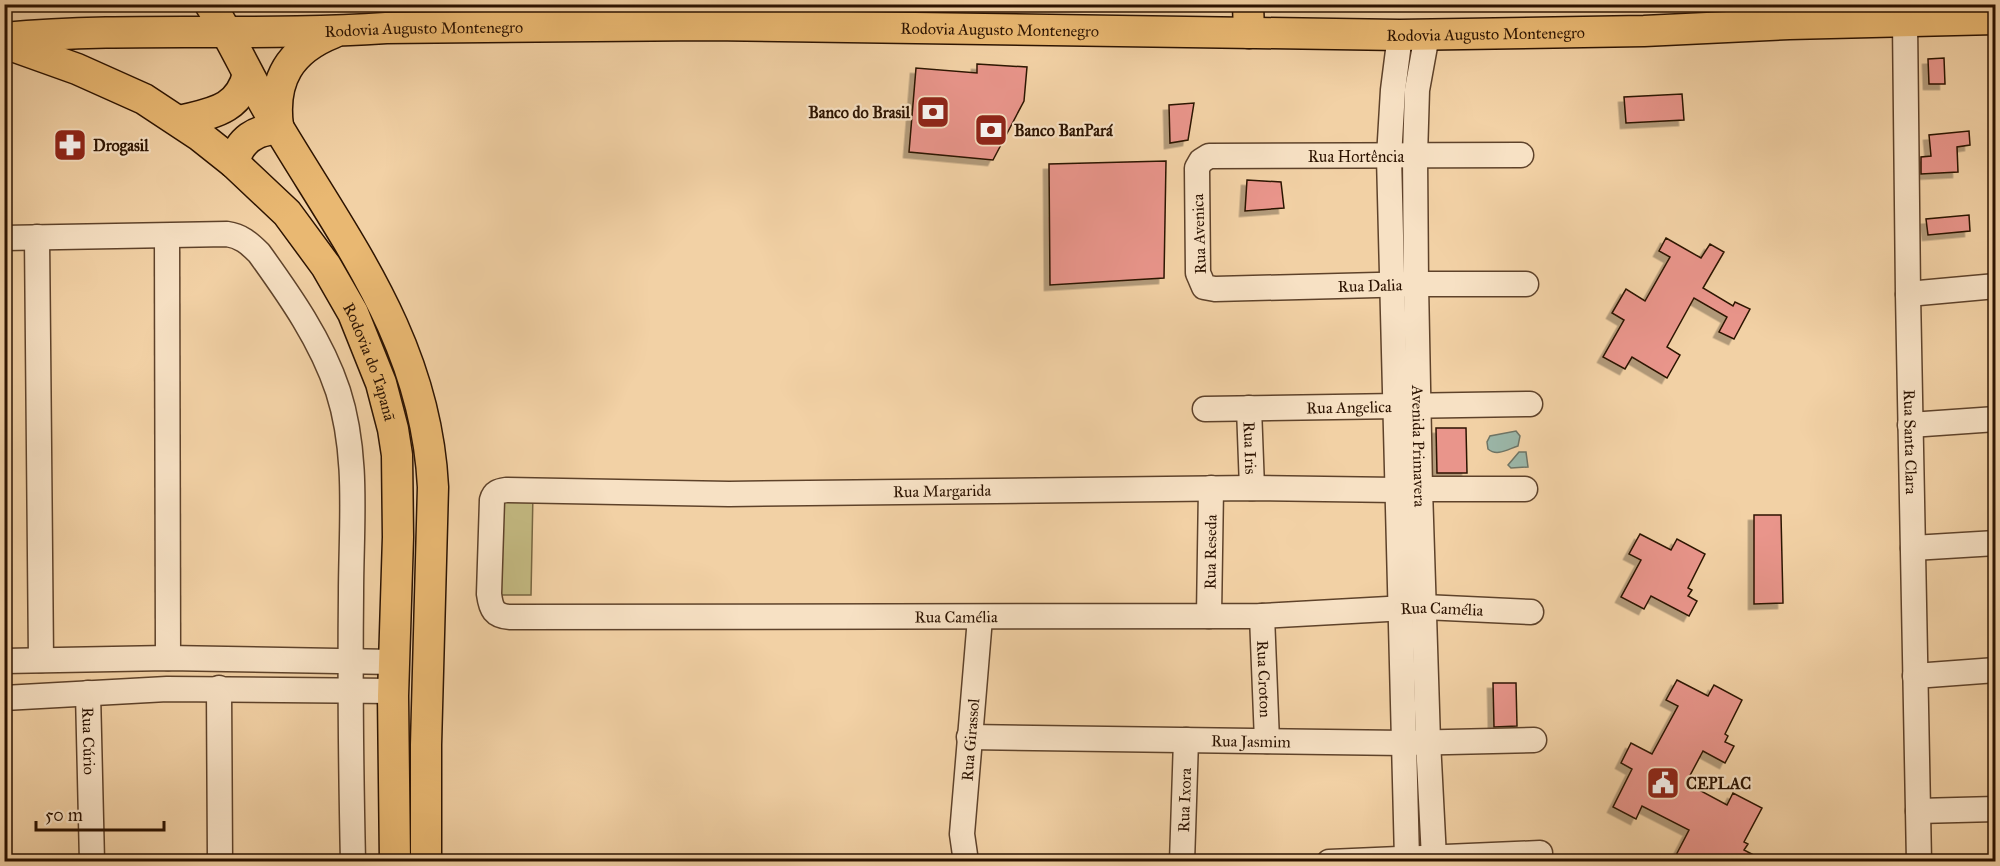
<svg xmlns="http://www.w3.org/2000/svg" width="2000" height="866" font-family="'IM FELL Great Primer',serif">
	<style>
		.green { fill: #c3b981; stroke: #786641; stroke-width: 1.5 }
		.water { fill: #9bb7a9; stroke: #6f7566; stroke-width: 1.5 }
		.building { fill: #e9958b; stroke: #2c1301; stroke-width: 1.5; filter: url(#shadow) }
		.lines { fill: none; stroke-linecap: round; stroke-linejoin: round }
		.minor-casing { stroke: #5e422a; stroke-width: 27 }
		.major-casing { stroke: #2c1301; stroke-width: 33 }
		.minor { stroke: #f7e1c4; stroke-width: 24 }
		.major { stroke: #e9b872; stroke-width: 30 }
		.labels { text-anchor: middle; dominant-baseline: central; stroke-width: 4.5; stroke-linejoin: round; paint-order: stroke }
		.street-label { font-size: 16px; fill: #2c1301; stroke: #f7e1c4 }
		.poi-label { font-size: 16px; font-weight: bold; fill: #2c1301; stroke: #f7e1c4; text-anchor: start }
	</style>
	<defs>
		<filter id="shadow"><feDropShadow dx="-5.5" dy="5.5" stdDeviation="0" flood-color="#0004"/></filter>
	</defs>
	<rect width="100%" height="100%" fill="#f2d1a5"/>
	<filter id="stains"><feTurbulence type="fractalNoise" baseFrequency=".00333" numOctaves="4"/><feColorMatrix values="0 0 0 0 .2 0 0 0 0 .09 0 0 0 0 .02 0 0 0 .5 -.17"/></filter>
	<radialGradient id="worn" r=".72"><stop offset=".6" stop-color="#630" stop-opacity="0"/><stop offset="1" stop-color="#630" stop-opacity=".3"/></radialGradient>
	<path class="green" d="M499,492l34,1 -2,102h-34z"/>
	<path class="water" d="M1516,431l4,5 -2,10c-10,3 -21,11 -30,3l-1,-7 3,-6z
		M1519,452h7l2,15 -17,1 -3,-3z"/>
	<path class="building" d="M1944,58l1,26h-16l-1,-25z
		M977,64l50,3 -3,34 -31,59 -84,-8 7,-84 61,5z
		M1682,94l2,26 -58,3 -2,-26z
		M1194,103l-6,37 -18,3 -1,-38z
		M1969,131l1,14 -13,2 1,25 -37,2v-17l10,-1 -2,-21z
		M1166,161l-2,117 -114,7 -1,-121z
		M1247,180l34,2 3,26 -39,3z
		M1969,215l1,16 -42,4 -2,-16z
		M1666,238l35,20 9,-14 14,8 -21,36 30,18 2,-4 15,7 -16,30 -15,-7 8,-15 -33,-19 -27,49 13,8 -13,23 -35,-21 -7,12 -22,-12 21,-37 -12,-7 14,-24 19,12 25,-44 -11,-6z
		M1436,428h30l1,45h-30z
		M1754,515h27l2,88 -29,1z
		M1640,534l31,16 6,-11 28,15 -17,34 4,2 -4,6 9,5 -8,15 -38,-20 -7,13 -23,-12 20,-37 -12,-6z
		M1677,680l31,16 6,-11 28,15 -17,34 3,2 -3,6 9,4 -9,17 -22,-12 -17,32 41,22 6,-12 29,15 -18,34 4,2 -4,6 21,11h-92l16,-31 -47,-24 -6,13 -23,-12 19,-38 -11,-6 10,-20 21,11 26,-48 -12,-6z
		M1493,683h23l1,43 -23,1z"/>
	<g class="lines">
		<defs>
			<g id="minor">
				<path id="s1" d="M1905,22l3,272 11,568"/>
				<path d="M1400,35l-7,55 -4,67 18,702"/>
				<path id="s2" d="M1427,35l-10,55 -2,66 1,128 4,205 8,252 6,117"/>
				<path id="s3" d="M1521,155l-312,1 -8,5 -4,7 1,105 6,14 11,2 201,-5h110"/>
				<path d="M167,236l1,422"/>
				<path d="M37,237l4,423"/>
				<path d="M4,238l223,-4c14,2 22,9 32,19 31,43 62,87 79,138 21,65 13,135 13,203 -1,89 0,178 2,268"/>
				<path d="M1908,294l88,-8"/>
				<path id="s4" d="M1249,408l3,80"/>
				<path id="s5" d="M1205,409l325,-5"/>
				<path d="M1910,425l86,-6"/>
				<path d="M1420,489h105"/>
				<path id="s6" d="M1397,490l-145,-2 -523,6 -223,-4c-7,1 -12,2 -14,10l-3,94c2,15 5,22 21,23l752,-1 162,-9 107,5"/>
				<path d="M1913,548l83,-5"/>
				<path id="s7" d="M1209,616l2,-128"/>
				<path id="s8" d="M1262,616l5,125"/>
				<path d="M4,661l164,-3 226,4"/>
				<path d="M1915,676l81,-6"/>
				<path d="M219,688l1,174"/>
				<path id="s9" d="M88,693l4,169"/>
				<path d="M4,698l163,-9 227,2"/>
				<path id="s10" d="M969,737l435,6 130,-3"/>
				<path d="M1918,811l78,-2"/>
				<path id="s11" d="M966,862l-4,-28 18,-216"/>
				<path id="s12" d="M1182,862l4,-122"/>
				<path d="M1329,862l211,-9"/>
			</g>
			<g id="major">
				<path d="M210,4c26,42 45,87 71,128 70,116 145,214 152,355l-7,258v117"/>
				<path d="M1248,4l1,29"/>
				<path id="s13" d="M4,38c127,-12 255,-1 382,-10l323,-3 691,10 244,-4 145,-7 207,-5"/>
				<path id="s14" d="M4,43l73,26 67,30 56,37 34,27 53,50 39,53 27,47 28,70 12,46 4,26 1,82 -5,159 2,166"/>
				<path d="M180,121c31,-8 59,-10 68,-47"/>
				<path d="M278,126c-6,-46 12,-76 55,-93"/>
				<path d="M234,163c5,-23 22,-34 45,-34"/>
			</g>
		</defs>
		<use href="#minor" class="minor-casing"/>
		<use href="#major" class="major-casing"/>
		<use href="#minor" class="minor"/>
		<use href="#major" class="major"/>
	</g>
	<defs>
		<symbol id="bank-square" viewBox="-11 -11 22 22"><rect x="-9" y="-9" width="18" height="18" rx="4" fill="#8f2418" stroke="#f7e1c4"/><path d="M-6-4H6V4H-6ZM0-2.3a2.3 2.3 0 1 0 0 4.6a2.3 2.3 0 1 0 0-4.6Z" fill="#fff"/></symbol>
		<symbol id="pharmacy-square" viewBox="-11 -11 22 22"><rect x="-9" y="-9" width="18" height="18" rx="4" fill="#8f2418" stroke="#f7e1c4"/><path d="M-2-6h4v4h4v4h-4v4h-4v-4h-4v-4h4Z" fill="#fff"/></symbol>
		<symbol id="civic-square" viewBox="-11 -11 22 22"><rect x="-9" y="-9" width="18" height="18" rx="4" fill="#8f2418" stroke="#f7e1c4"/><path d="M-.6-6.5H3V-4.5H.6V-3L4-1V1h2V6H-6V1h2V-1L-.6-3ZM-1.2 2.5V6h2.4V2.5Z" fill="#fff"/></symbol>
	</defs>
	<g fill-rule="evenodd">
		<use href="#bank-square" x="914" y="93" width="38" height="38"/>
		<use href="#bank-square" x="972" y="111" width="38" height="38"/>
		<use href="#pharmacy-square" x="51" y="126" width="38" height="38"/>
		<use href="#civic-square" x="1644" y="764" width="38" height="38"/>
	</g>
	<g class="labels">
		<g class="street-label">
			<text stroke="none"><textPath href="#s13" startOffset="420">Rodovia Augusto Montenegro</textPath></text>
			<text stroke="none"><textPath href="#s13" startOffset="996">Rodovia Augusto Montenegro</textPath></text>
			<text stroke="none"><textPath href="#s13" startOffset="1482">Rodovia Augusto Montenegro</textPath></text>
			<text x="1356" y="156">Rua Hortência</text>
			<text transform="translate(1199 234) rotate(-92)">Rua Avenica</text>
			<text stroke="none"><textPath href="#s3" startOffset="616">Rua Dalia</textPath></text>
			<text stroke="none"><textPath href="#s14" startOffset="506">Rodovia do Tapanã</textPath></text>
			<text stroke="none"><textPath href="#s5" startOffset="144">Rua Angelica</textPath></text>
			<text stroke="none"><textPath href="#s1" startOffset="420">Rua Santa Clara</textPath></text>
			<text stroke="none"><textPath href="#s2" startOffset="412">Avenida Primavera</textPath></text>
			<text stroke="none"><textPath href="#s4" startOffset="40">Rua Iris</textPath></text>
			<text transform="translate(942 491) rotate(-1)">Rua Margarida</text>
			<text stroke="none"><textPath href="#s7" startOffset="64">Rua Reseda</textPath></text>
			<text stroke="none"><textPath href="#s6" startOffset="1971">Rua Camélia</textPath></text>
			<text stroke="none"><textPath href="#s6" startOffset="1485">Rua Camélia</textPath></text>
			<text stroke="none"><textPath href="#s8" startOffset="63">Rua Croton</textPath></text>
			<text stroke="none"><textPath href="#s11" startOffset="123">Rua Girassol</textPath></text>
			<text stroke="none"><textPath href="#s9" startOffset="48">Rua Cúrio</textPath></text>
			<text stroke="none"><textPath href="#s10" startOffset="282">Rua Jasmim</textPath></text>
			<text stroke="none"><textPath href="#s12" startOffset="62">Rua Ixora</textPath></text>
		</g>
		<g class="poi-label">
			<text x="910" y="112" text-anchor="end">Banco do Brasil</text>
			<text x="1014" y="130">Banco BanPará</text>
			<text x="93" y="145">Drogasil</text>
			<text x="1686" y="783">CEPLAC</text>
		</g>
	</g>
	<rect width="2000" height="866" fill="none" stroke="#f2d1a5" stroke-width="24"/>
	<rect x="6" y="6" width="1988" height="854" fill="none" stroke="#2c1301" stroke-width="3"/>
	<rect x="12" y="12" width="1976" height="842" fill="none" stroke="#2c1301" stroke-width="1.5"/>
	<path d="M36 821v9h128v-9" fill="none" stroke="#2c1301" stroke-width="3"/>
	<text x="45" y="821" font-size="18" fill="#2c1301" stroke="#f7e1c4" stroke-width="4.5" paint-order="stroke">50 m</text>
	<rect width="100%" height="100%" filter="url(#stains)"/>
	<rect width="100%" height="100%" fill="url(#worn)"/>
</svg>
